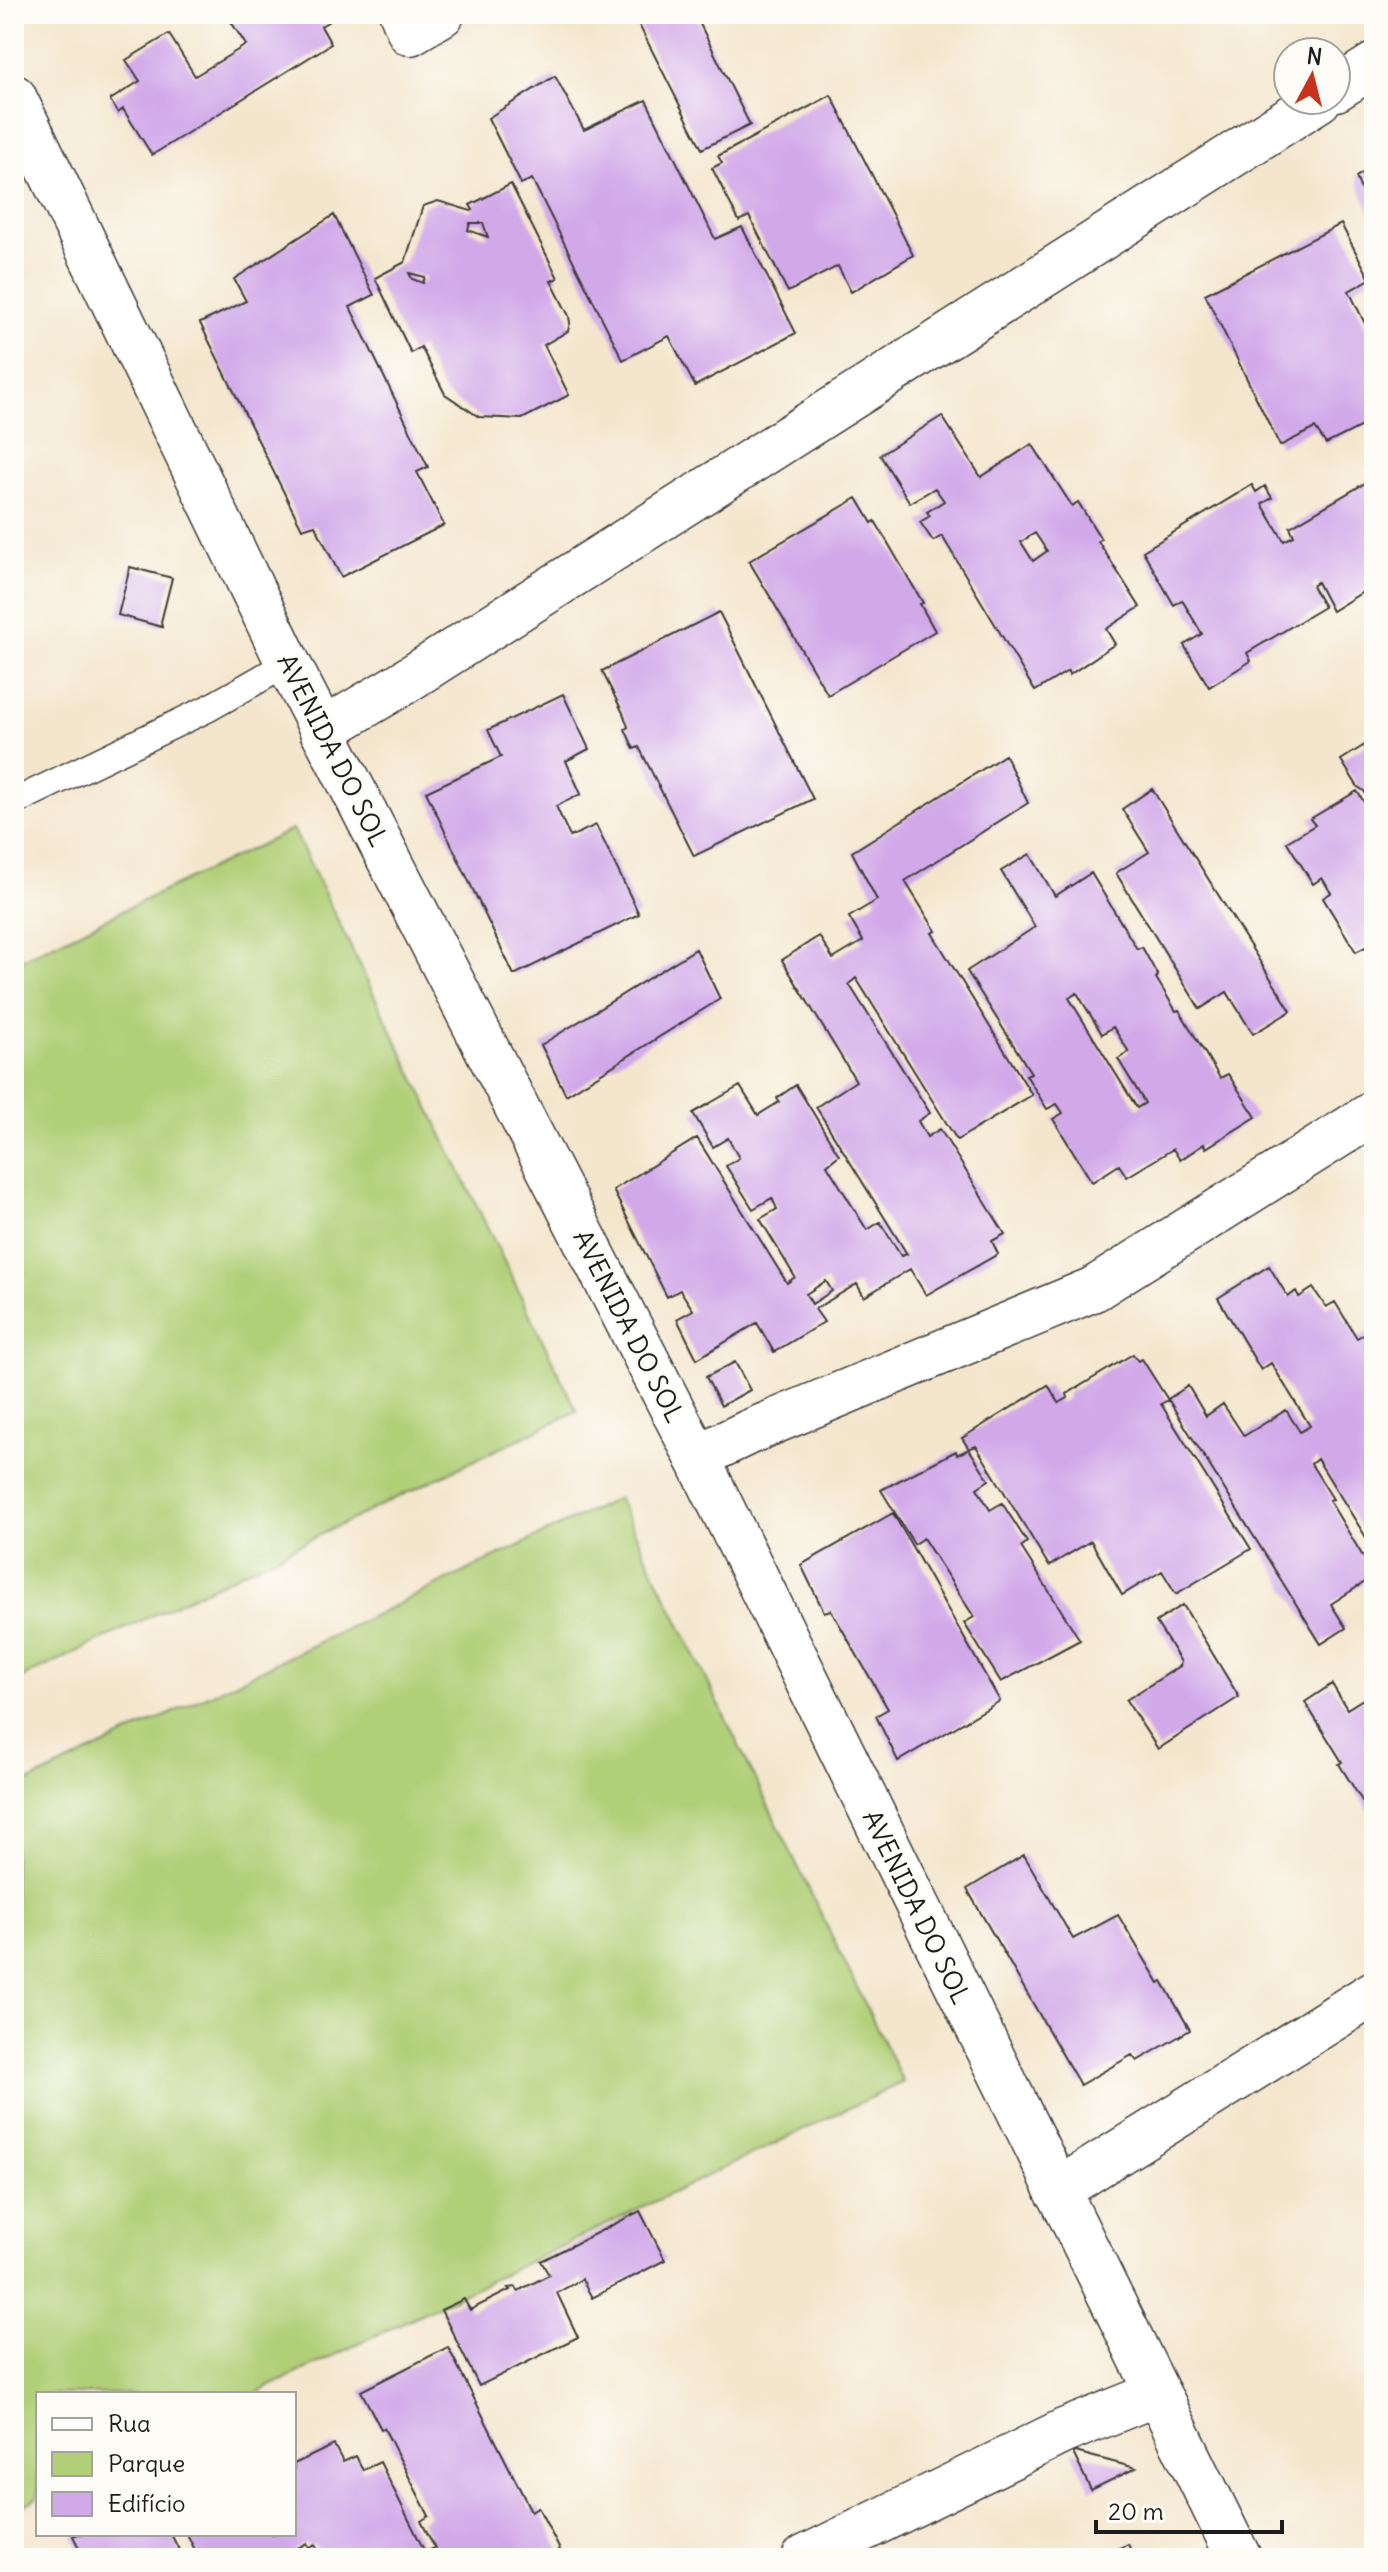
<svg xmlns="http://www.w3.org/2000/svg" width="1388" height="2572" font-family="Delius,sans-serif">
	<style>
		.green { fill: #b0cf77; stroke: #66764a; stroke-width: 2 }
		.building { fill: #d1a9e9; fill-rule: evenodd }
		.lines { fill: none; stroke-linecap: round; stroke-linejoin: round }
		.service-casing { stroke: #3c3a37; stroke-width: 29 }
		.minor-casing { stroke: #3c3a37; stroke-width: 47 }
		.tertiary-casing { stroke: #3c3a37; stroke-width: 47 }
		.service { stroke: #fff; stroke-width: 26 }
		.minor { stroke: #fff; stroke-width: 44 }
		.tertiary { stroke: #fff; stroke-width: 44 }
		.labels { text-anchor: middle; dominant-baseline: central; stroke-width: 6; stroke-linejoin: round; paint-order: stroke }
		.street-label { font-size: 26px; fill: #1c1c1c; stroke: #fdfcf7 }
	</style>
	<rect width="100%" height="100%" fill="#fdfcf7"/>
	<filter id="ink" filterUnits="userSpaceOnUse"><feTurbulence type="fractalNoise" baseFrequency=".0125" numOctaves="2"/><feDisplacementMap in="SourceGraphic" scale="16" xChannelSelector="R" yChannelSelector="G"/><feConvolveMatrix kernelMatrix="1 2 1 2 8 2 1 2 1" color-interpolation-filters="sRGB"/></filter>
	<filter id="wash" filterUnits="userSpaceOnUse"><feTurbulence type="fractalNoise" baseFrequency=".006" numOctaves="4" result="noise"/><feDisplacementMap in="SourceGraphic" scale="32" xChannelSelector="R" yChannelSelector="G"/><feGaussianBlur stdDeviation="1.8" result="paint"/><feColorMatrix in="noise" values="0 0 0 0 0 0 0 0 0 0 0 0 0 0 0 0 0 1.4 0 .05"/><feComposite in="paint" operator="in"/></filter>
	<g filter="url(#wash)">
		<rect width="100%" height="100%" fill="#f4e6cd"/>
		<path class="green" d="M293,829l284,582 -563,271v-719z
			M618,1498l285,584 -649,312h-216v104l-24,12v-721z"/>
		<g id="blocks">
			<path class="building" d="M226,14h115l-20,12 10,18 -179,111 -29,-46 -5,4 -8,-13 30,-19 -14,-21 43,-26 26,42 51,-31z
				M653,14h42l55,111 -48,24 -64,-126z
				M555,76l29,54 62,-30 69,139 27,-12 54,106 -101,53 -26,-50 -46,24 -91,-181 -11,5 -33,-66z
				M831,95l82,160 -62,37 -13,-26 -50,26 -39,-76 -10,5 -27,-53 10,-5 -4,-7z
				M1374,166v58l-18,-47z
				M511,184l47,94 -7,3 18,35 1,7 -2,8 -24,14 25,50 -47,24 -43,-2 -34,-23 -24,-47 -10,6 -36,-75 30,-16 18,-56 15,-5 33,10 2,-1 -3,-5zM470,223h13l5,14 -20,-7zM409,273l16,4 -2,6 -11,-4z
				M334,215l40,80 -24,12 78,160 -11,5 27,53 -103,52 -26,-52 -13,4 -102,-206 46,-22 -12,-22z
				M1341,224l29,55 -21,12 25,51v78l-48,24 -11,-16 -35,18 -75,-152z
				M942,416l39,61 51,-33 40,62 6,-4 23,37 -3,2 42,66 -34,22 9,15 -46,31 -1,-4 -33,20 -93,-155 -9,5 -13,-19 10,-6 -3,-4 17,-11 -9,-13 -25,15 -30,-48zM1035,533l12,18 -14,10 -12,-19z
				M1367,482l7,13v90l-42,26 -15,-29 -5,4 12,21 -77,46 4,8 -42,26 -25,-42 18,-11 -20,-34 -8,5 -31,-54 109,-66 4,7 9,-6 7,12 -10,6 22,37 10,-5 -4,-9z
				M857,498l15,25 3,-2 48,82 -3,1 15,27 -107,64 -79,-134z
				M130,567l42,11 -11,44 1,5 -44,-12z
				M719,612l94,187 -119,57 -55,-109 -5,2 -9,-20 3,-2 -5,-14 -21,-42z
				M563,694l26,55 -23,12 15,33 -25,12 14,31 26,-12 43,89 -125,61 -88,-183 75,-35 -13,-27z
				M1374,739v68l-10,-16 -6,-4 -17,-27z
				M1005,755l23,48 -123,78 31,50 -4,2 100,162 -75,45 -101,-162 -7,6 81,129 -12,8 9,16 13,-8 65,105 -13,7 6,13 -72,41 -16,-26 -46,28 -7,-13 -42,25 9,13 -50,30 -17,-29 -60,36 -20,-40 16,-9 -13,-20 -13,7 -54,-107 84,-52 90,145 8,-6 -35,-58 17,-10 -5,-11 -19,11 -27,-43 13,-8 -11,-20 -15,9 -20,-34 47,-27 18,29 21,-13 -2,-4 19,-13 43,70 -12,10 40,65 13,-8 21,34 6,-2 -91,-147 40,-26 -74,-121 37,-24 14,23 30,-18 -14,-24 28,-17 -25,-48zM826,1281l6,10 -20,13 -6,-10z
				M1152,789l139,222 -38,23 -26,-42 -27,17 -84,-136 33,-21 -27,-43z
				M1357,791l17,27v134l-5,-7 -13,7 -33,-54 8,-5 -9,-15 -9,6 -26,-42 28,-17 -5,-6z
				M1030,854l25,42 36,-23 46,76 5,-2 16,29 -2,2 20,33 3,-1 41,68 8,-4 28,43 -50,31 -2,-4 -24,16 -7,-11 -46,28 -8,-12 -27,17 -39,-63 10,-6 -6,-9 -10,5 -21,-34 5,-2 -64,-102 68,-44 -34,-56zM1077,993l25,41 11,-7 16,25 -11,7 27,44 -8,5 -68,-110z
				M696,949l24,50 -154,96 -25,-50z
				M1269,1266l19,31 8,-6 3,6 14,-9 13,19 9,-5 22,36 17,-10v222l-57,-91 -6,5 22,35 -4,1 41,68 -3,3 4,7 -40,26 15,24 -25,16 -153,-245 20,-13 18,30 17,-12 21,32 42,-26 14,22 10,-6 -39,-63 -10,7 -43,-72z
				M1133,1354l5,7 4,-2 26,41 -7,4 90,145 -75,45 -14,-23 -40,24 -31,-54 -42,25 -73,-120 -7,3 -7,-11 86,-53 11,18 9,-5 -1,-4z
				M735,1362l15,28 -29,16 -15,-29z
				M969,1449l20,31 -12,8 13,22 12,-7 25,39 -6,5 59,93 -79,42 -37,-59 10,-6 -51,-79 -9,6 -33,-54 75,-39 1,4z
				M893,1513l107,188 -102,60 -22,-45 12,-7 -57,-99 -7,2 -23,-47z
				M1183,1605l56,92 -81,52 -32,-49 54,-34 1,-4 -25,-40z
				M1332,1684l15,25 27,-17v128l-35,-56 3,-2 -37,-60z
				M1024,1855l49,84 45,-24 41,68 3,-2 28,49 -53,31 -5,-6 -52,30 -113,-196z
				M640,2211l25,49 -73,38 -10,-19 -25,14 21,44 -99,49 -38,-76 23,-11 6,11 40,-20 -2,-2 8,-1 2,4 31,-16 -8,-14z
				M448,2347l83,164 7,-4 22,43 -15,8h-223l-7,-14 -6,4 -2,-5 -13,7 4,8h-99l-12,-24h107v-70l40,-19 9,17 13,-6 7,14 17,-8 45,90 10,-4 -14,-27 8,-5 -45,-88 -3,1 -20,-38z
				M1072,2451l7,2 57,15 -45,22z
				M78,2534h93l12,24h-99l-11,-22z
				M1128,2544l6,14h-35z"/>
		</g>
	</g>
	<g filter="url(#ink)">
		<use href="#blocks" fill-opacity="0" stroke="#3c3a37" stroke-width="2"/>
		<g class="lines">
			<defs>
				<path id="service" d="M14,802l195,-94 79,-45"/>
				<path id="minor" d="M402,14l8,19 32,-19
					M1336,89l38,-24
					M322,731l76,-45 921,-586
					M697,1457l52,-25 345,-143 280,-176
					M1057,2191l317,-198
					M804,2558l260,-127 92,-37"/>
				<path id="tertiary" d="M14,97l274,566 409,794 542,1101"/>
			</defs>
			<use href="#service" class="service-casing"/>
			<use href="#minor" class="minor-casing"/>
			<use href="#tertiary" class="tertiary-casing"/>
			<use href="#service" class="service"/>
			<use href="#minor" class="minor"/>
			<use href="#tertiary" class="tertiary"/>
		</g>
	</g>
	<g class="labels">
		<g class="street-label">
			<text transform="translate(333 750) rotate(63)">AVENIDA DO SOL</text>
			<text transform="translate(629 1326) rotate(63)">AVENIDA DO SOL</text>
			<text transform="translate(917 1907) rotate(64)">AVENIDA DO SOL</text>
		</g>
	</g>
	<rect width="1388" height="2572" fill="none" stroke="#fdfcf7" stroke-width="48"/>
	<rect x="36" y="2392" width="260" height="144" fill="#fdfcf7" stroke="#a3a29f" stroke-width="2"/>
	<rect x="52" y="2418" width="40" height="12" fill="#ffffff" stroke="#a3a29f" stroke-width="2"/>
	<text x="108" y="2432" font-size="24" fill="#1c1c1c">Rua</text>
	<rect x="52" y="2452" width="40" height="24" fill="#b0cf77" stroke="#a3a29f" stroke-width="2"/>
	<text x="108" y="2472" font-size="24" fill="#1c1c1c">Parque</text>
	<rect x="52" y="2492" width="40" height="24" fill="#d1a9e9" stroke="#a3a29f" stroke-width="2"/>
	<text x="108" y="2512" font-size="24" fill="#1c1c1c">Edifício</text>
	<g transform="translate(1312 76) rotate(7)"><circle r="38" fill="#fdfcf7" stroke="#a3a29f" stroke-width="2"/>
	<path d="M0-6L14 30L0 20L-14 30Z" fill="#c8321e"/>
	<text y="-12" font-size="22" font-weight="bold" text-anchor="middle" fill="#1c1c1c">N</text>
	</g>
	<path d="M1096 2520v12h186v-12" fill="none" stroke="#1c1c1c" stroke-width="4"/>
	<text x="1108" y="2520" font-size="24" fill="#1c1c1c" stroke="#fdfcf7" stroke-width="6" paint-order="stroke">20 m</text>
</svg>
